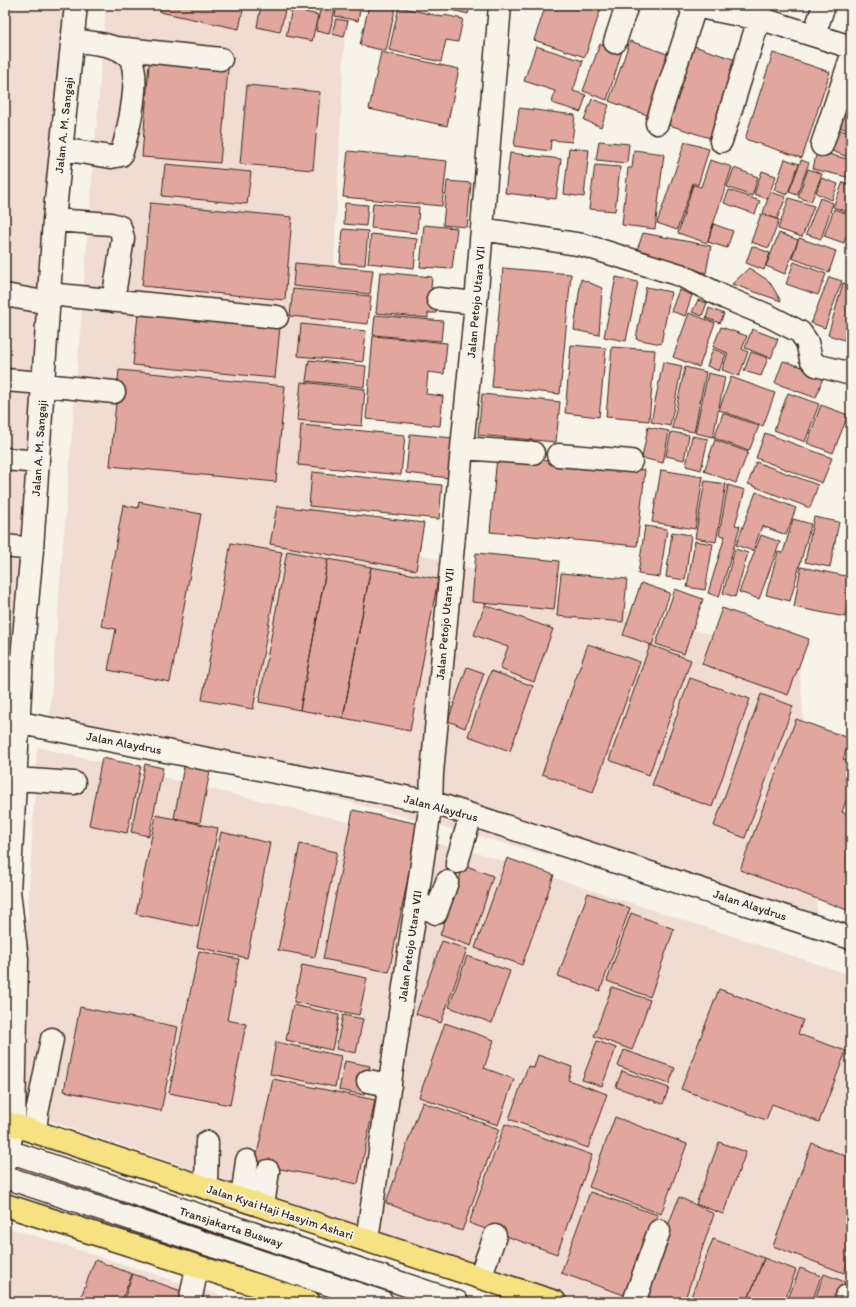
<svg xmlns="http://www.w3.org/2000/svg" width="856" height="1307" font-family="Itim,sans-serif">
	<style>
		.built { fill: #f0dcd2 }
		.building { fill: #e1a79f; stroke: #3b2a1e }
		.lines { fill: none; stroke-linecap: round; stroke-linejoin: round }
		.minor-casing { stroke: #3b2a1e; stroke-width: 25 }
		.major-casing { stroke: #3b2a1e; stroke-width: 25 }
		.minor { stroke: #f7f3e8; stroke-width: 22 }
		.major { stroke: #f7e281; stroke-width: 22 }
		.labels { text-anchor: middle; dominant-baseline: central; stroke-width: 4; stroke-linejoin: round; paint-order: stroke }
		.street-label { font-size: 12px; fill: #3b2a1e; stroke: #f7f3e8 }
	</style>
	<rect width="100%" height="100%" fill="#f7f3e8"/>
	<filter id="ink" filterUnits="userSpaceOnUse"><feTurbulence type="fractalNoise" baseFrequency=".025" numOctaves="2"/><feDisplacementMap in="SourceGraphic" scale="8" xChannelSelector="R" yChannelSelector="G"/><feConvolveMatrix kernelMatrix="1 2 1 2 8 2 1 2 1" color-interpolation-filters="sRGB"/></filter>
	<g filter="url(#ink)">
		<path class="built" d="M5,5h71l-71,870z
			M106,5h240l-24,522 477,132 19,268 -769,-205z
			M37,747l448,108 366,120v327h-264l-570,-192z
			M5,1227l18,5 218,70h-236z"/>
		<path class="building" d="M162,5h82l-5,24 -79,-17z
			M261,5l25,1 -6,26 -23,-5z
			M291,5h23l-1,5z
			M321,5h15l-7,29 -13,-3z
			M337,5h24l-3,16 -23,-5z
			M369,5h27l-10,46 -26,-6z
			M432,5h38l-2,9z
			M546,5h56l-17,52 -51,-17z
			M399,7l44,10 1,-2 19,4 -5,23 -12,-2 -5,22 -52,-12z
			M292,9l26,6 -6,26 -26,-5z
			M336,19l12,2 -4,16 -12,-3z
			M630,41l46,16 -21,61 -46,-17z
			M600,44l22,7 -15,49 -24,-9z
			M688,44l54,18 -26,78 -53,-17z
			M536,46l47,15 -10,30 13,4 -5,17 -29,-9 3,-12 -31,-10z
			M381,52l78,17 -12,57 -78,-17z
			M773,53l57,19 -28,86 -57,-19z
			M149,63l79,6 -8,94 -78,-6z
			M247,85l73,7 -7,78 -73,-6z
			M844,94l7,3v34l-18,-6z
			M592,99l17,6 -8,22 -17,-7z
			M519,108l56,7 -3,27 -21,-2 -1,11 -36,-5z
			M835,128l16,6v15l-3,8 -21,-8z
			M599,141l30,3 -2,19 -31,-3z
			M685,142l24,7 -11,36 -5,-2 -16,47 -20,-7z
			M569,148l20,2 -5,47 -20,-3z
			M634,150l30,4 -9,75 -33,-4 6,-57h4z
			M348,151l99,10 -5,45 -99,-9z
			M817,151l34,9v18l-38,-9z
			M510,153l51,6 -5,40 -51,-6z
			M785,159l14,5 -12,31 -13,-5z
			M710,160l22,7 -25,76 -29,-10 15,-48 8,2z
			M801,160l8,3 -12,32 -8,-3z
			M165,164l86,8 -4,32 -85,-8z
			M595,165l25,2 -5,44 -26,-2z
			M734,168l24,9 -6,19 -25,-9z
			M808,169l14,5 -11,28 -13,-5z
			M762,171l14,5 -9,23 -13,-5z
			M821,178l17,6 -6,16 -16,-7z
			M447,181l24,2 -4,44 -24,-2z
			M843,182l8,3v28l-18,-6z
			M729,190l31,11 -5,13 -31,-11z
			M770,192l16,5 -9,22 -14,-6z
			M789,198l25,8 -12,31 -24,-8z
			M820,198l13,5 -12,36 -15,-5z
			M150,203l142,14 -7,83 -143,-14z
			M345,203l23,2 -2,21 -22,-2z
			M373,203l46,4 -2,26 -46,-5z
			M834,209l17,6v8l-7,20 -20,-7z
			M761,214l18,6 -10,28 -18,-6z
			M713,224l20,7 -6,17 -19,-6z
			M424,225l33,3 -5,41 -32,-2z
			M343,229l25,2 -3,34 -25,-2z
			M643,233l68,13 -5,27 -70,-20z
			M779,233l19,7 -13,34 -19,-8z
			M371,234l46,5 -3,29 -46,-5z
			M799,238l37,13 -7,21 -37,-14z
			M752,246l18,7 -6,17 -18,-7z
			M794,262l32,12 -8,21 -32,-11z
			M295,263l78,7 -3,24 -77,-8z
			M503,268l68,6 -11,120 -68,-7z
			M749,268l20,13 12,20 -49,-17z
			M380,272l52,5 -1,11h7l-2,25h-8v5l-52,-5z
			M616,277l22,5 -12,59 -22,-4z
			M829,277l13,4 -17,47 -14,-5z
			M581,279l21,9 -3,47 -25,-5z
			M843,283l8,2v57l-23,-7z
			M646,287l25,5 -10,52 -25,-5z
			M293,289l78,7 -3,28 -78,-8z
			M679,290l13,5 -7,21 -14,-5z
			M698,300l9,3 -5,13 -10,-4z
			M709,308l15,6 -4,9 -14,-5z
			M689,313l26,10 -16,44 -26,-10z
			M138,314l142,13 -5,51 -142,-13z
			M375,315l68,6 -2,20 -68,-6z
			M301,324l65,7 -3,31 -65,-6z
			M721,327l26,9 -5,13 6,3 -9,24 -17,-6 6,-17 -15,-6z
			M752,329l26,10 -7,19 -26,-10z
			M373,336l74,7 -3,31 -16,-2 -2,22 17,2 -3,30 -74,-7z
			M571,345l35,3 -7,69 -34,-4z
			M612,347l43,3 -6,71 -43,-4z
			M713,349l13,5 -7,17 -12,-5z
			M751,352l17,6 -7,18 -17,-5z
			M309,360l57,6 -2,21 -58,-6z
			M783,361l41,13 -8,24 -41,-15z
			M663,362l19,4 -12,60 -19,-4z
			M685,367l21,5 -12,60 -22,-4z
			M119,370l166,16 -9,96 -166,-16z
			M708,373l17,4 -12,60 -18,-4z
			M731,377l44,16 -12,33 -44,-16z
			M301,382l64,7 -3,37 -65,-6z
			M788,393l31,11 -14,38 -31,-12z
			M482,394l78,8 -4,40 -78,-7z
			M821,405l27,10 -15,38 -26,-10z
			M723,413l36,13 -10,25 -35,-13z
			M301,425l104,10 -4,40 -103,-10z
			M648,427l21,4 -6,32 -21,-5z
			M671,432l18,3 -5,25 -18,-4z
			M765,433l67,25 -10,25 -66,-25z
			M410,434l43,4 -3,40 -44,-5z
			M692,436l16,3 -7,31 -15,-4z
			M715,440l33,12 -12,31 -32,-12z
			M497,456l148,14 -8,76 -147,-14z
			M756,462l62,23 -8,23 -62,-24z
			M661,470l42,7 -8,52 -43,-7z
			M312,472l130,13 -3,34 -130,-13z
			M705,481l21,3 -10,58 -21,-4z
			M728,485l17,5 -10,35 5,1 -21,71 -11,-4 17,-57 -6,-1z
			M756,492l40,16 -10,27 -24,-9 -9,25 -17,-6z
			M139,502l62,12 -31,168 -62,-12 8,-41 -15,-3 22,-121 15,3z
			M277,506l147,17 -8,47 -146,-26z
			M814,517l25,5 -9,45 -25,-5z
			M793,519l18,5 -21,77 -24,-6 12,-43 5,1z
			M645,526l22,3 -7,48 -22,-3z
			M672,532l19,3 -6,45 -19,-3z
			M761,535l19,7 -21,57 -20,-7z
			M695,541l18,3 -8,46 -18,-3z
			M231,543l51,9 -29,157 -51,-9z
			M735,549l13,4 -13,44 -12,-4z
			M287,551l41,8 -28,151 -41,-8z
			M476,553l83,8 -5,49 -82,-8z
			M328,559l43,8 -28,151 -43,-8z
			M371,567l67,12 -28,152 -67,-13z
			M801,567l50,10v7l-6,33 -51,-10z
			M561,573l66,6 -4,43 -66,-6z
			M641,583l29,10 -18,52 -29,-10z
			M675,589l28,10 -19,55 -28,-10z
			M485,605l68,24 -19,53 -34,-13 8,-22 -34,-12z
			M722,608l87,31 -21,56 -86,-31z
			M588,644l52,18 -47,130 -51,-18z
			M650,645l41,15 -42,115 -40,-15z
			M467,667l17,6 -19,55 -17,-7z
			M491,671l42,15 -23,65 -42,-15z
			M690,678l60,21 -38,108 -60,-22z
			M761,694l32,12 -48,132 -31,-12z
			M796,719l55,20 -8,20 8,3v3l-6,15 6,2v5l-9,25 9,4v84l-4,10 -107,-40z
			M102,758l39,8 -14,67 -38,-8z
			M145,764l18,4 -14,68 -18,-4z
			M184,766l26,5 -10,52 -26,-5z
			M353,810l66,14 -30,148 -66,-13z
			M156,815l62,13 -20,99 -62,-13z
			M221,832l49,11 -23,115 -50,-11z
			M300,844l37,8 -22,105 -37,-7z
			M507,858l47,17 -32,90 -47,-17z
			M464,865l29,11 -22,70 -31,-11z
			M588,893l42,15 -30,83 -42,-15z
			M631,913l43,16 -24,68 -43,-16z
			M442,941l25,8 -26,74 -25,-9z
			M199,951l40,8 -12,61 19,4 -16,81 -61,-12z
			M467,956l43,15 -18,52 -43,-16z
			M302,965l65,13 -8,37 -65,-13z
			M612,987l38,13 -18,50 -38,-14z
			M719,989l84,31 -5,14 48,17 -27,71 -47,-18 -6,16 -85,-31z
			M293,1005l46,10 -7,35 -46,-10z
			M80,1007l98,20 -17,84 -97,-20z
			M343,1015l20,4 -7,34 -20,-4z
			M445,1023l49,17 -10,28 30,11 -16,46 -79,-28z
			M597,1041l19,7 -14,38 -20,-6z
			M276,1042l65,14 -6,31 -65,-13z
			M624,1050l51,18 -6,16 -51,-18z
			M538,1055l34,12 -4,13 39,14 -19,54 -79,-29 19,-53 6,2z
			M345,1061l25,5 -6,29 -25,-5z
			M622,1071l47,17 -6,16 -47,-17z
			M273,1079l102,21 -17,84 -103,-20z
			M422,1102l77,27 -37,102 -76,-28z
			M615,1117l72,27 -26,70 -72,-27z
			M505,1124l87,31 -35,99 -88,-31z
			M719,1142l27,10 -23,62 -27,-10z
			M812,1143l39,15v96l-7,19 -71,-27z
			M590,1192l68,23 -28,82 -69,-24z
			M679,1197l35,17 -30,88h-45z
			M713,1239l51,19 -17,44h-58z
			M764,1258l32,12 -12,32h-37z
			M95,1260l37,14 -11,28h-42z
			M800,1268l21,8 -9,26h-25z
			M133,1274l51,18 -4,10h-57z
			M824,1274l21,8 -6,20h-25z"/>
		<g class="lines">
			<defs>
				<path id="minor" d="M689,5l76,15 86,27
					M814,35l10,-30
					M615,42l12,-37
					M116,48l105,11
					M657,123l38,-116
					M721,141l38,-122
					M822,145l29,-87
					M62,149l49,8 10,-2c6,-19 24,-88 5,-101 -14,-11 -36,-11 -54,-14
					M54,220l57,4 9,3 3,11 -10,63
					M482,229l101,16 97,30 46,23 43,18 31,16 7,10 4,17 5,6 35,9
					M49,294l228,23
					M5,295l44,8
					M438,299l38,4
					M5,380l38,3
					M44,385l70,7
					M462,448l71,5
					M558,455l73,6
					M5,459l33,3
					M5,546l27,3
					M20,723l411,79 420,136
					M16,779l58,4
					M457,862l14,-47
					M417,902l19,11 11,-31
					M368,1081l22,4
					M35,1132l2,-19 15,-74
					M5,1150l452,152
					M5,1164l9,-40 3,-165 -8,-68 13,-233 10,-109 22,-329 22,-215
					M5,1177l377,125
					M206,1187l1,-45
					M242,1199l5,-38
					M263,1206l5,-35
					M367,1240l64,-438 1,-29 30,-325 14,-145 24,-298
					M480,1277l15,-41
					M190,1302l7,-35
					M634,1302l25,-71
					M846,1302l1,-6"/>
				<path id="major" d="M5,1122l550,180
					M5,1205l304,97"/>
			</defs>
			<use href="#minor" class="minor-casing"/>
			<use href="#major" class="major-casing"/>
			<use href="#minor" class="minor"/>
			<use href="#major" class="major"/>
		</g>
	</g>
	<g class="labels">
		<g class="street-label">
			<text transform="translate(64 125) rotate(-84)">Jalan A. M. Sangaji</text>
			<text transform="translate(476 302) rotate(-85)">Jalan Petojo Utara VII</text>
			<text transform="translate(39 448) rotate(-86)">Jalan A. M. Sangaji</text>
			<text transform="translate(445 624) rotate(-85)">Jalan Petojo Utara VII</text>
			<text transform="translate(124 743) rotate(11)">Jalan Alaydrus</text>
			<text transform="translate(441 808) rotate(15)">Jalan Alaydrus</text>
			<text transform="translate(750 905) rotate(18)">Jalan Alaydrus</text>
			<text transform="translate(410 946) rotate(-82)">Jalan Petojo Utara VII</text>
			<text transform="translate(280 1212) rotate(18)">Jalan Kyai Haji Hasyim Ashari</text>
			<text transform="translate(231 1227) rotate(18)">Transjakarta Busway</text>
		</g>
	</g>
	<rect width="856" height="1307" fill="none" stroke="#f7f3e8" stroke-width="20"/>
	<rect x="10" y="10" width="836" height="1287" fill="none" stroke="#3b2a1e" stroke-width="1.5" filter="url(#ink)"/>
</svg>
